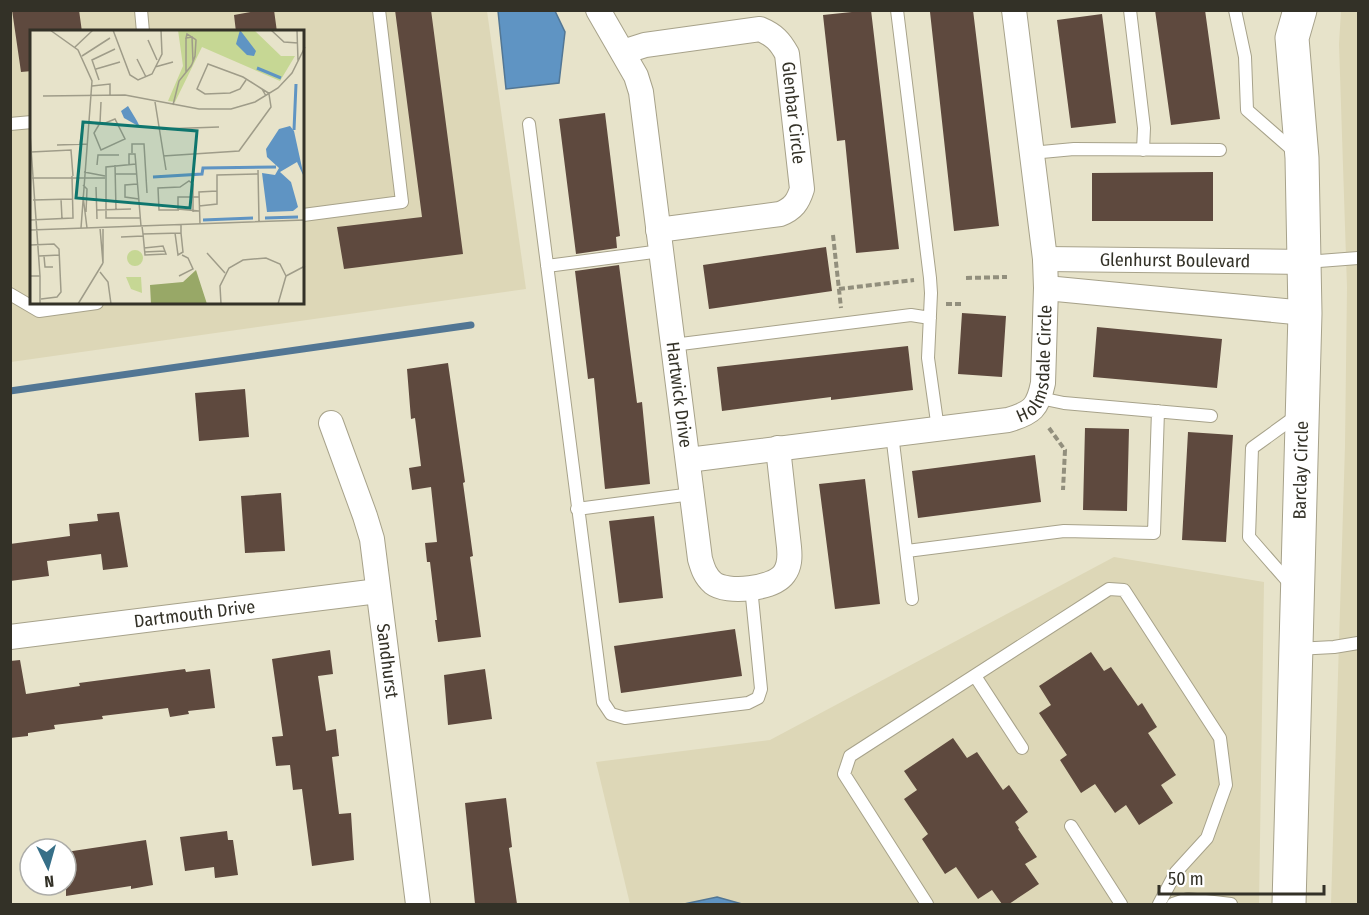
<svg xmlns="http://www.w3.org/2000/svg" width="1369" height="915" font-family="'Fira Sans Condensed',sans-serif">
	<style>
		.built { fill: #ddd7b7; fill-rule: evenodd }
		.water { fill: #5f94c3; stroke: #527694; stroke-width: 1.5 }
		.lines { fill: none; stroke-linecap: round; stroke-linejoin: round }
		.stream { stroke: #527694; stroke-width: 7 }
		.building { fill: #5e493e }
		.lane-casing { stroke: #a7a28a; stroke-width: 14 }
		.street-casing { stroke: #a7a28a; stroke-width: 26 }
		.secondary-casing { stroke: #a7a28a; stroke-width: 35 }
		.path { stroke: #928f7d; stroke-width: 4; stroke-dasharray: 6 3; stroke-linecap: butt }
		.lane { stroke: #fff; stroke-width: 12 }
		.street { stroke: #fff; stroke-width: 24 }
		.secondary { stroke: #fff; stroke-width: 33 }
		.labels { text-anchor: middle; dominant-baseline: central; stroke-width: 6; stroke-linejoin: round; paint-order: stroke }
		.street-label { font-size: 18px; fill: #333127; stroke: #fff }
		.inset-river { fill: none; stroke: #5f94c3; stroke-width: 3 }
		.inset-road { fill: none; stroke: #9f9c89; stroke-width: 1.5 }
		.view { fill: #0f766e; fill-opacity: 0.15; stroke: #0f766e; stroke-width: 3 }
		.inset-edge { fill: none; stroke: #333127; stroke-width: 3 }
	</style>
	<rect width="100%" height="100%" fill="#e7e3ca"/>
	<path class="built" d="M1358,10v894h-27l14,-458 2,-159 -8,-243 2,-33z
		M10,11h477l39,278 -515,73zM32,32h271v271h-271z
		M1114,557l150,25 -5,322h-629l-34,-142 174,-22z"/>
	<path class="water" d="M498,11h57l10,21 -6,51 -53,6z
		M717,897l25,7h-58z"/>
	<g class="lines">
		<path class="stream" d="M10,391l461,-66"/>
	</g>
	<path class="building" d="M12,10h67l3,22h-50v39l-11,1z
		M262,10h12l3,22h-41l-2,-17z
		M395,10h36l32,244 -119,15 -7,-42 85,-10z
		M871,10l28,239 -43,4 -11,-113 -8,1 -14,-126z
		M946,10h27l26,216 -45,5 -24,-219z
		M1155,10h50l15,109 -49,6z
		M1102,14l14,109 -45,5 -14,-108z
		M605,113l15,123 -4,1 1,11 -41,6 -17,-135z
		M1213,172v49h-121v-48z
		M826,247l6,44 -123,18 -6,-44z
		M619,265l18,138 5,-1 8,82 -45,5 -11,-111 -6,1 -13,-108z
		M962,313l44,3 -4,61 -44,-3z
		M1097,327l125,12 -5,49 -124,-11z
		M908,346l5,44 -82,10v-3l-109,14 -5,-44z
		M448,363l17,119 -2,1 10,73 -3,1 11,80 -43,5 -3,-22h2l-7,-58h-3l-2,-19 12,-1 -6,-55 -19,3 -3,-22 12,-2 -6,-48 -4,1 -4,-50z
		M245,389l4,48 -50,4 -4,-48z
		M1085,428l44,1 -2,82 -44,-1z
		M1188,432l45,3 -7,107 -44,-2z
		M1035,455l6,47 -123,16 -6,-47z
		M865,479l15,125 -45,5 -16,-125z
		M281,493l4,58 -40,2 -4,-57z
		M119,512l9,55 -25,3 -2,-16 -54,7 2,15 -39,5v-37l60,-8 -1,-12 29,-3 -1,-7z
		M654,516l9,82 -44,5 -10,-82z
		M735,629l7,47 -121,17 -7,-47z
		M330,650l3,24 -15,2 8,55 10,-2 3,27 -7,1 7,57 12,-1 3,47 -42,6 -10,-77 -9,1 -3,-25 -14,1 -4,-29 11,-1 -11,-77z
		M1091,652l13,19 7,-4 27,39 4,-3 15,24 -9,6 28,42 -15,10 12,18 -34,22 -13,-20 -11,8 -20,-29 -14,9 -21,-33 7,-5 -28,-42 12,-8 -12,-19z
		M20,660l6,34 54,-8 -1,-3 106,-14 1,3 24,-3 5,39 -27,3 1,3 -19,3 -2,-9 -66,8 1,3 -49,6 1,4 -27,4v3l-18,2v-77z
		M485,669l7,50 -44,6 -4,-50z
		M953,738l14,20 10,-6 26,38 6,-5 19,27 -13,10 4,6 -1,1 19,28 -12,7 14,20 -30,20h-7l-10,-14 -14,9 -22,-32 -11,7 -23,-35 6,-5 -24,-35 13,-9 -13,-19z
		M506,798l6,49 -3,1 8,56h-42l-10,-101z
		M227,831l1,9h5l5,35 -23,3 -1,-11 -29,4 -5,-34z
		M146,840l7,45 -22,4v-3l-65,10v-44z"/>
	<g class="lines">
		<defs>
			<path id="lane" d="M141,10l2,22
				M897,10l33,268 1,15 -3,65 10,71
				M1130,10l14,118 -1,22
				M1235,10l10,47 2,53 48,42
				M10,124l22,-2
				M529,124l74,578 8,12 14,4 123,-15 10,-5 3,-9 -10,-102
				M1031,153l43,-4 146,1
				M303,215l99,-13 -23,-192
				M1306,262l52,-4
				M547,266l114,-15
				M10,294l29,17 58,-8
				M673,345l238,-30 19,3
				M1040,398l24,5 147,13
				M892,434l20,165
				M577,509l115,-15
				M907,551l157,-20 90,2 4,-122
				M1291,585l-42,-48 3,-89 47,-34
				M1296,649l38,-2 24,-4
				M975,676l47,72
				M1071,826l50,78
				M927,904l-83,-130 6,-18 259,-167 15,1 96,148 6,47 -19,53 -31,34 -17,32
				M1173,904l15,-5 43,5"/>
			<g id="street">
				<path id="s1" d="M598,10l38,66 5,16 59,467c3,10 5,17 13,24 14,11 60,6 71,-9 6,-8 6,-17 5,-27l-11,-99"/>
				<path id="s2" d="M623,52l22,-7 115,-16c14,6 20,12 27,25l15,135c-4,13 -9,20 -22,25l-122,16"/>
				<path id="s3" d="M1045,259l260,3"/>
				<path d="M1046,288l259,25"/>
				<path id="s4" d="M331,423l34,93 7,23 46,365"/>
				<path id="s5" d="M688,460l320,-40c24,-7 30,-12 35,-37l3,-95 -1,-29 -31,-249"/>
				<path id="s6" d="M10,637l368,-46"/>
			</g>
			<g id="secondary">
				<path id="s7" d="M1289,904l16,-591 -3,-155 -10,-120 8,-28"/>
			</g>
		</defs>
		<use href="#lane" class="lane-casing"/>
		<use href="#street" class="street-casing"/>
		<use href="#secondary" class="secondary-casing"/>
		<path class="path" d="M833,235l8,73
			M966,278l41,-1
			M839,289l75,-9
			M946,304h15
			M1049,428l16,22 -2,40"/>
		<use href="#lane" class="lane"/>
		<use href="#street" class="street"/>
		<use href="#secondary" class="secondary"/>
	</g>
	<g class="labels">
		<g class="street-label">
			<text stroke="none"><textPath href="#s2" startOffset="236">Glenbar Circle</textPath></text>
			<text stroke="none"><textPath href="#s3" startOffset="130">Glenhurst Boulevard</textPath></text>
			<text stroke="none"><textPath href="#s5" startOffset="394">Holmsdale Circle</textPath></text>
			<text stroke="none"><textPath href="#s1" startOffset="398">Hartwick Drive</textPath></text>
			<text stroke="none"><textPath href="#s7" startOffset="434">Barclay Circle</textPath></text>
			<text stroke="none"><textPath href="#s6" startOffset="186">Dartmouth Drive</textPath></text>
			<text stroke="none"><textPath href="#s4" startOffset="246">Sandhurst</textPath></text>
		</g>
	</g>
	<g transform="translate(30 30)">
		<rect width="274" height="274" fill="#e7e3ca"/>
		<path d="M148,0h76l27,26h14l-15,25 -78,-34 -27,55 -7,-1 15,-35zM97 228a8 8 0 1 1 16 0a8 8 0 1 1-16 0ZM96,247h15l1,16 -11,-4z" fill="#c6d794"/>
		<path d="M166,240l11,34h-56l-1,-19 33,-3z" fill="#98a867"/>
		<path d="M210,0l16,21 -2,5 -7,-1 -11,-11zM98,76l9,15 3,6 -16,-9 -3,-7zM260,96l4,5 10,46 -7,-15 -17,10 11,10 7,25 -5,4 -26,1 -5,-39 13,2 4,-7 -12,-11 -1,-8 13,-20z" fill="#5f94c3"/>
		<path class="inset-river" d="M227,38l24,10M264,100l2,-46M123,147l49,-3 1,-6 73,-1M235,188l33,-1M173,190l50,-2"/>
		<path class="inset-road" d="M20,0l28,20 14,31 -11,147M83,0l17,45 8,5 14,-6 10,-20 -1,-24M241,0l13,12 14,1M267,0l1,31M118,10l9,20M45,17l18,-17M52,26l28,-18M107,29l9,18M125,37l18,-5M66,39l24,-7M156,42v-34M69,50l-7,-20 23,-11M216,50l-6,9 -10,4 -25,1 -8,-5 11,-25 35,13 19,12 4,7M221,52l19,12M62,56l18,-2v11M13,66l82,-1 74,14h32l24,-7 23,-14 14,-15 13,-26M125,72l11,68M143,75l6,-24 12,-15 1,-2 2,-5 1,-3 1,-16 -1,-1 -8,-5 -1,4 6,-1 1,25M59,92l9,2 2,-1 3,1 12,-5 10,20 -24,11 -7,-17 6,-10 1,-21M132,99l57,-2M0,104l10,142h-10M50,114l3,-21 7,-2M27,115l30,-1M1,122l40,-2 2,26M102,123v-9h12l3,49M133,126l76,-5 32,-44 -2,-13M106,134l-30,3v51h35M67,135l1,-10h21M85,135l1,45M99,135v-11h6l6,72M228,140l1,51M54,142l21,4M85,144h22M2,148h73M107,154l-12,1v12l14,2M53,155l4,4 -1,23M66,157l1,32M53,166l4,32M169,167h-21v12l21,2M31,169l1,20M3,170l39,-1M169,176l18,-2v-29l41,-1M67,180l34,-1M149,180h-20l-1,-22 22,-1 9,-6 4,3v28M0,190l43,-2 -1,-42M170,194l-1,-32 18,-1M112,196l1,8 38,-1v-8M70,198l3,35v-36M0,200l275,-10M145,203l3,22 5,-3 -2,-19M113,204l2,21 21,-1 -3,-8 -19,2M91,207l22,-1M0,215l24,-1 5,5 2,43 -4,5 -16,2M114,222l21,-1M177,223l18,20M9,226l21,-1M14,226l1,11h8M70,242l8,10 3,22M149,246l14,-7 -5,-11 -6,-3M256,246l19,-10M10,274v-28M48,274l25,-41M191,274l-1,-18 9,-18 14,-8 23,-2 14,6 6,12 -8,28"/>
		<path class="view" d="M53,92l114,9 -7,77 -114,-10z"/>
		<rect width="274" height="274" class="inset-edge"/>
	</g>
	<rect width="1369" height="915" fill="none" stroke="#333127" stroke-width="24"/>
	<g transform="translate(48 867) rotate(175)"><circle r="28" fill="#ffffff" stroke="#adada9" stroke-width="1.5"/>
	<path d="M0-4.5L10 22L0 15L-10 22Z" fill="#366f88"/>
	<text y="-9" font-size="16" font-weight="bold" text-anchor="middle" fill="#333127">N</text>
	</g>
	<path d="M1159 885v9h165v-9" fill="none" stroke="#333127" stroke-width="3"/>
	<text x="1168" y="885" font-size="18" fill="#333127" stroke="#ffffff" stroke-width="4.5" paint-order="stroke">50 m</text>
</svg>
